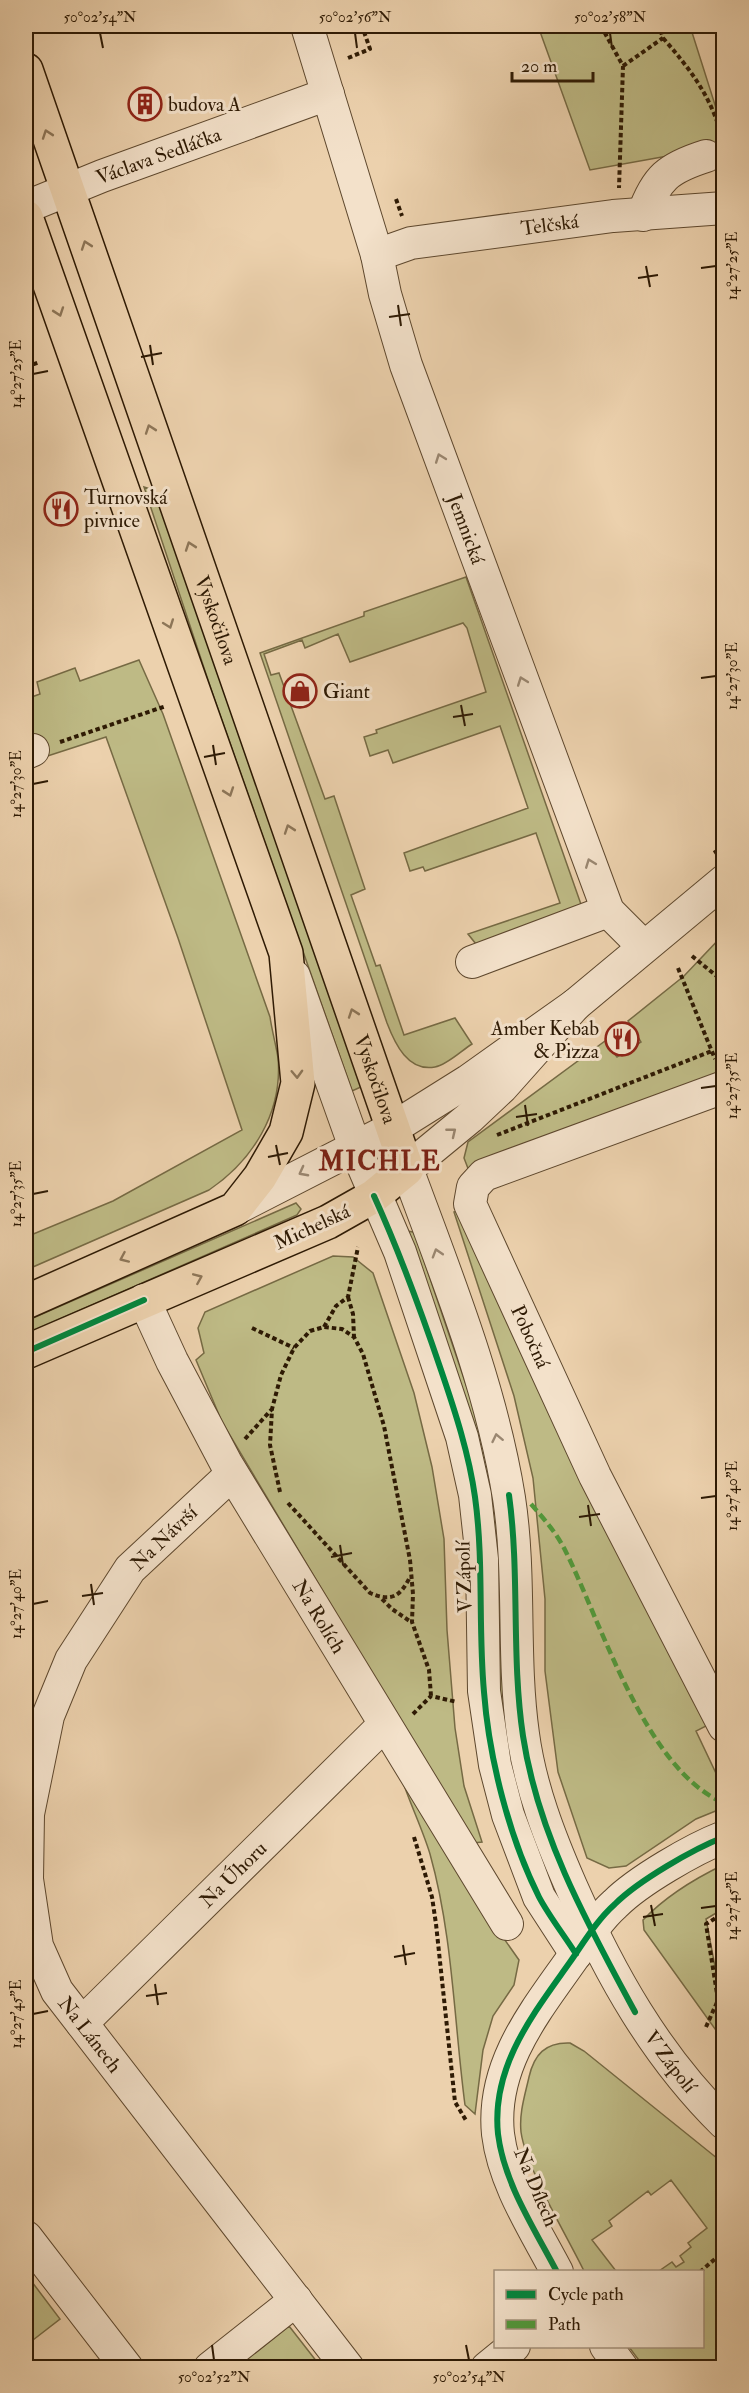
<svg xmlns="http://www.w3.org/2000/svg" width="749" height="2393" font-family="'IM FELL Double Pica',serif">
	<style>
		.green { fill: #beba85; stroke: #766a44; stroke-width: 1.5 }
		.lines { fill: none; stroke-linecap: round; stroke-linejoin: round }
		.minor-casing { stroke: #5e482e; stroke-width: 34 }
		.major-casing { stroke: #2e1a04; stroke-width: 36 }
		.path { stroke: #2e1a04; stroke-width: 4; stroke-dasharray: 4.5 3; stroke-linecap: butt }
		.minor { stroke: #f3e1ca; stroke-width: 32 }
		.major { stroke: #ecd1ad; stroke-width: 33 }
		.quiet { stroke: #50993a; stroke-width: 4.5; stroke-dasharray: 9 4.5; stroke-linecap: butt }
		.cycleway-casing { stroke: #f3e1ca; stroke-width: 10 }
		.cycleway { stroke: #00873e; stroke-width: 6 }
		.oneway { stroke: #8d7658 }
		.oneway2 { stroke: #9a8771 }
		.ticks { fill: none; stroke: #2e1a04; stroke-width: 2 }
		.labels { text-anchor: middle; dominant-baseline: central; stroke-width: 6; stroke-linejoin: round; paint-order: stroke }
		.poi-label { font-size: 20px; fill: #2e1a04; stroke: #f3e1ca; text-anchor: start }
		.street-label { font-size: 20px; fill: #2e1a04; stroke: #f3e1ca }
		.district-label { font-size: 26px; font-weight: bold; letter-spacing: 1.5px; fill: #7a1f14; stroke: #f3e1ca }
		.neatline { fill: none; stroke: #2e1a04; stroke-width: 2 }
		.ticks-label { font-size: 15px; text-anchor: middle; fill: #2e1a04 }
	</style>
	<rect width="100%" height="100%" fill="#ecd1ad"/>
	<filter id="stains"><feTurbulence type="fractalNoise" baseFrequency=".00333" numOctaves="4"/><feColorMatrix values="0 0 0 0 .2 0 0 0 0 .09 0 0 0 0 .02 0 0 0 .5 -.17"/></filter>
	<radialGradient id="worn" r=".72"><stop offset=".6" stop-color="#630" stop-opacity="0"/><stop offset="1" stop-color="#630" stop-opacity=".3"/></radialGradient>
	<path class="green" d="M538,26h152l33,104v16l-133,24z
		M144,487l13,4 206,595 -11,5 -140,-399z
		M466,577l117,333 -103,39 -12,-15 92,-31 -24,-70 -111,38 -2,-4 -13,4 -6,-18 124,-45 -28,-82 -107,37 -5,-13 -18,6 -6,-19 13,-4 -1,-3 110,-38 -19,-64 -4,-5 -113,39 -12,-28 -33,14 -3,-8 -38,14 7,21 8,-2 46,126 9,-3 31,93 -14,6 25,71 4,-1 24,70 51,-17 17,26c-11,7 -25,21 -37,23 -27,5 -40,-23 -48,-44l-127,-370 104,-37v-4z
		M139,660l24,54 107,303c2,14 6,28 8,41 5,55 -26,103 -69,132l-183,80v-33l87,-36 129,-71 -64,-192 -72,-201 -80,26v-64l14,-5 -3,-12 38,-14 5,13z
		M723,935v137l-254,99 -5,-13 4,-16 137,-101 12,16 24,-15 -13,-21 56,-45z
		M296,1203l5,6 -4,6 -271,119v-13z
		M464,1209l250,513 -18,9 27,57v20l-27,11 -70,47 -17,2 -22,-10 -29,-86 -13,-101v-72l-12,-121 -19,-82 -60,-184z
		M407,1231l6,1 3,5 63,186 15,73 60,384 -7,5 -44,-118 -15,-206z
		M333,1256l20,1 20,16 41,120 18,74 12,72 3,91 8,98 9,58 18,56 -9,1 -251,-421 -26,-62 8,-7 -6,-25 7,-16z
		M404,1785l56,91 59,84 -5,25 -21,31 -10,34 -8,64 -10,-9c-11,-83 -12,-169 -35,-251 -7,-23 -18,-46 -26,-69z
		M723,1865v44l-17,10 17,90v31l-79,-110 -1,-10c23,-24 51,-41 80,-55z
		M570,2043l14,8 139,112v204h-79l-15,-20 73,-1v-74l-43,-1 13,-9 4,5 8,-5 -4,-6 11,-9 -3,-4 19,-15 -36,-48 -20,15 -3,-4 -39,30 3,5 -20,14 24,31h-32c-17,-35 -58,-103 -63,-139 -2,-19 4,-37 8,-55 5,-22 16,-35 41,-34z
		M26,2274l34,45 -27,21 -7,-10z
		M289,2326l32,41 -85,1z"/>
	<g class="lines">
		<defs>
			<g id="minor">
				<path id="s1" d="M307,26l70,229 8,39 21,71 202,546 35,35"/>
				<path id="s2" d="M26,207l76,-31 226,-82"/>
				<path d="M643,215c13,-37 25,-47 63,-59"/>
				<path id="s3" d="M377,255l34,-12 202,-27 111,-8"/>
				<path d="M26,753l7,-3"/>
				<path d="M472,962l136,-51"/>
				<path d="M294,976l61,171 45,105 62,185 13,58 7,64 2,132 11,74 13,50 31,82 37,57"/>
				<path id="s4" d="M575,1005l-73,82 -33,31 -62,51c39,106 84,216 102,329 12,78 3,158 14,236 7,53 27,104 48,152 39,88 84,169 153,237"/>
				<path id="s5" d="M724,1087l-240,88 -11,12 -3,17 125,272 129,250"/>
				<path d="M235,1209l158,-81 75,-47 107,-76 149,-124"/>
				<path id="s6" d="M144,1300l28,61 54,102 281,461"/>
				<path id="s7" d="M232,1474l-102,95 -59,91 -23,56 -20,98 -1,65 10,67 20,45 291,377"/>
				<path id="s8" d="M82,2023l302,-298"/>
				<path d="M26,2237l101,131"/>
				<path d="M557,2272c-23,-44 -53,-89 -59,-138 -7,-68 36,-121 72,-172 14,-20 27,-42 45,-58 23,-23 78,-55 109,-67"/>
				<path d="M606,2346l16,22"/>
				<path d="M210,2368l86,-68"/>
				<path d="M487,2368l27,-22"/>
			</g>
			<g id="major">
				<path id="s9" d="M26,70l381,1099 -33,27 -46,26 -302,130"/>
				<path d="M26,217l260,736 12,130 -12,49 -26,45 -25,32 -209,93"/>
			</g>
		</defs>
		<use href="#minor" class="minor-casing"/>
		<use href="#major" class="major-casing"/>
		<path class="path" d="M601,26l22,40 -4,122
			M663,38c26,30 45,54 57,92
			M348,58l22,-9 -8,-23
			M623,66l40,-28 -4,-12
			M396,199l6,17
			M26,367l14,-5
			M60,742l106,-36
			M714,853l10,-7
			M692,956l32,26
			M678,968l37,91
			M497,1135l215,-84
			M348,1297l5,17 1,23
			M324,1327l12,-21 12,-9 10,-50
			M252,1328l42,20
			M245,1439l27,-30
			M280,1492l-10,-47 2,-36 9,-34 13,-27 16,-17 14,-4 18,2 12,8 9,17 21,72 26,134 3,34 -1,28 17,48 2,26
			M288,1503l82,90c21,9 30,4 40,-16
			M382,1599l10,10 19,13
			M413,1714l18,-18 26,6
			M414,1837l18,60 4,27 19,178 12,20
			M706,2027l12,-27 -12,-76 18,-11
			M700,2272l24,-21"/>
		<use href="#minor" class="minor"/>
		<use href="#major" class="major"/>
		<path class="quiet" d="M531,1504c12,14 24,27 33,44 37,73 81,222 160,255"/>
		<defs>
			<path id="cycleway" d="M374,1196c26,57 47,115 67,174 14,41 28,84 34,127 9,65 3,130 9,195 5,66 25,145 55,205 10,19 25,38 37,57
				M26,1352l118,-52
				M509,1495c11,80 2,161 14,241 15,99 65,189 112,276
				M557,2272c-23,-44 -53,-89 -59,-138 -7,-68 36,-121 72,-172 14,-20 27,-42 45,-58 23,-23 78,-55 109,-67"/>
		</defs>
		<use href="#cycleway" class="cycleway-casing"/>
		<use href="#cycleway" class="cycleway"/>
	</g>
	<defs><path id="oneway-chevron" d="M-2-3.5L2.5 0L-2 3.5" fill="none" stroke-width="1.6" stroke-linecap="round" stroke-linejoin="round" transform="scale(1.5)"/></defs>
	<g class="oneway">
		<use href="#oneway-chevron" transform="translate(47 134) rotate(-109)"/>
		<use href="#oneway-chevron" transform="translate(86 245) rotate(-109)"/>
		<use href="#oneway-chevron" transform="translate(59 312) rotate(71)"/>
		<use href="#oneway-chevron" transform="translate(150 429) rotate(-109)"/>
		<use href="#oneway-chevron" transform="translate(190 546) rotate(-109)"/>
		<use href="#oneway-chevron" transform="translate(169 624) rotate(70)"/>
		<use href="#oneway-chevron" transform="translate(229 792) rotate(71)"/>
		<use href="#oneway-chevron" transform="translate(289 829) rotate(-109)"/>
		<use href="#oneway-chevron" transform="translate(353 1013) rotate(-109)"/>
		<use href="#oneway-chevron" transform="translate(297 1074) rotate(88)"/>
		<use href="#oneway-chevron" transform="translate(124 1258) rotate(156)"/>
		<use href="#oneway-chevron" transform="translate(198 1278) rotate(-23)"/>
	</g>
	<g class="oneway2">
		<use href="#oneway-chevron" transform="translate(440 458) rotate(-110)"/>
		<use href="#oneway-chevron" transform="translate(522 681) rotate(-110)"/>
		<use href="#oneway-chevron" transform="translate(590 863) rotate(-111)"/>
		<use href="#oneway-chevron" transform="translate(452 1132) rotate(-39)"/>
		<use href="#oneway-chevron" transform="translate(303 1172) rotate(152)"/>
		<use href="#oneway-chevron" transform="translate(437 1253) rotate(-107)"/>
		<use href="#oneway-chevron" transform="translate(497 1438) rotate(-102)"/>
	</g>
	<path class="ticks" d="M100,33l3,15M355,33l2,15M610,33l2,15M646,266l4,21M701,268l15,-2M638,278l20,-3M398,305l3,21M389,317l21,-3M150,345l3,20M141,357l21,-4M33,374l15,-3M701,678l15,-2M461,705l4,21M453,717l20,-3M213,745l3,20M204,757l21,-4M33,784l15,-3M701,1088l15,-2M525,1105l3,21M516,1117l21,-3M276,1145l4,20M268,1157l20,-4M33,1194l15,-3M701,1498l15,-2M588,1505l3,21M579,1517l21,-3M340,1545l3,20M331,1557l21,-4M91,1584l3,21M82,1596l21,-3M33,1604l15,-3M651,1905l4,21M701,1908l15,-2M643,1917l20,-3M403,1945l3,20M394,1957l21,-4M155,1984l3,21M146,1996l21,-3M33,2014l15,-3M212,2345l2,15M466,2345l3,15"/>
	<defs>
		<symbol id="building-ring" viewBox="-11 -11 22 22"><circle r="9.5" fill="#f3e1ca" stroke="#8f2418" stroke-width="1.5"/><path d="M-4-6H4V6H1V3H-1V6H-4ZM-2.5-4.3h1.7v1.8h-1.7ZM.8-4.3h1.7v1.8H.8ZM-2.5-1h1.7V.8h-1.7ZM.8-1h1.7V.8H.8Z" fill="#8f2418"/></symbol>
		<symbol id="restaurant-ring" viewBox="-11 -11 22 22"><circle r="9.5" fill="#f3e1ca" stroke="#8f2418" stroke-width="1.5"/><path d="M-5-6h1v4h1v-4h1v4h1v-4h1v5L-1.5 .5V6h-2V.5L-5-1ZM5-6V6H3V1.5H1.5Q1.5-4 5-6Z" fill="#8f2418"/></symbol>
		<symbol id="shop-ring" viewBox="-11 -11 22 22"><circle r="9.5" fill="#f3e1ca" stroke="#8f2418" stroke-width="1.5"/><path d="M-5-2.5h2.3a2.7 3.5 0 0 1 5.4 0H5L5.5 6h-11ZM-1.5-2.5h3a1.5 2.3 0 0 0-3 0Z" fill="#8f2418"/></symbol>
	</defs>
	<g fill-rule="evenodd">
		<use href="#building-ring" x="126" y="85" width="38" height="38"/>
		<use href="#restaurant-ring" x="42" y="490" width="38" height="38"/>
		<use href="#shop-ring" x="281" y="672" width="38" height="38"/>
		<use href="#restaurant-ring" x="603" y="1020" width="38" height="38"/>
	</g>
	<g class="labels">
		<g class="poi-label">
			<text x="168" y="104">budova A</text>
			<text x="84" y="497">Turnovská<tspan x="84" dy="23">pivnice</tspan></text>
			<text x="323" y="691">Giant</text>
			<text x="599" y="1028" text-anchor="end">Amber Kebab<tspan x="599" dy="23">&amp; Pizza</tspan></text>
		</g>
		<g class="street-label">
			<text stroke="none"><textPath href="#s2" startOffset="142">Václava Sedláčka</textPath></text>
			<text stroke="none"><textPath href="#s3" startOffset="176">Telčská</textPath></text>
			<text stroke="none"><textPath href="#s1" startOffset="528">Jemnická</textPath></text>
			<text stroke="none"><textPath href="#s9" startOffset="582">Vyskočilova</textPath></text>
			<text stroke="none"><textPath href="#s9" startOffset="1068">Vyskočilova</textPath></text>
			<text transform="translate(312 1227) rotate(-25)">Michelská</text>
			<text stroke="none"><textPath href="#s5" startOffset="435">Pobočná</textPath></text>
			<text transform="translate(164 1538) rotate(-44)">Na Návrší</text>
			<text transform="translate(464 1577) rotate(-92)">V Zápolí</text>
			<text stroke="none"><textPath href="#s6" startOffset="362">Na Rolích</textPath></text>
			<text stroke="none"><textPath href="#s8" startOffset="212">Na Úhoru</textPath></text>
			<text stroke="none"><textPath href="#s7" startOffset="645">Na Lánech</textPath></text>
			<text stroke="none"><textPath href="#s4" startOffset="1179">V Zápolí</textPath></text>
			<text transform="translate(536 2187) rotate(67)">Na Dílech</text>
		</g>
		<g class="district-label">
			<text x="380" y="1162">MICHLE</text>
		</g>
	</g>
	<rect width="749" height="2393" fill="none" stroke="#ecd1ad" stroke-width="66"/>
	<rect x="494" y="2270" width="210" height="78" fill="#f3e1ca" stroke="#a4917b" stroke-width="1.5"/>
	<rect x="506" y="2290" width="30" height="9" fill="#00873e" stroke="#a4917b" stroke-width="1.5"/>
	<text x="548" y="2300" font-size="18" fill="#2e1a04">Cycle path</text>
	<rect x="506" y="2320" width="30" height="9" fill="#50993a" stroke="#a4917b" stroke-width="1.5"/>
	<text x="548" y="2330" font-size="18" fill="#2e1a04">Path</text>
	<path d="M512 72v9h81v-9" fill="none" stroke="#2e1a04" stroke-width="3"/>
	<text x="521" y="72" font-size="18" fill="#2e1a04" stroke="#f3e1ca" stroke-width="4.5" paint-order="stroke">20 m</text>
	<rect x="33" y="33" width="683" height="2327" class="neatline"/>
	<g class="ticks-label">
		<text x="100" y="22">50°02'54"N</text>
		<text x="355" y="22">50°02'56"N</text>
		<text x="610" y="22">50°02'58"N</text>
		<text transform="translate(732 266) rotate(-90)" y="5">14°27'25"E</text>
		<text transform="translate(16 374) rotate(-90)" y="5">14°27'25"E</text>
		<text transform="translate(732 676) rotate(-90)" y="5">14°27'30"E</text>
		<text transform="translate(16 784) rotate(-90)" y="5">14°27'30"E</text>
		<text transform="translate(732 1086) rotate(-90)" y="5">14°27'35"E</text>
		<text transform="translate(16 1194) rotate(-90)" y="5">14°27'35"E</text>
		<text transform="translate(732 1496) rotate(-90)" y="5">14°27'40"E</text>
		<text transform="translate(16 1604) rotate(-90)" y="5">14°27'40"E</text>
		<text transform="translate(732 1906) rotate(-90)" y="5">14°27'45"E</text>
		<text transform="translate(16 2014) rotate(-90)" y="5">14°27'45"E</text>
		<text x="214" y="2382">50°02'52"N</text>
		<text x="469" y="2382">50°02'54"N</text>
	</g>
	<rect width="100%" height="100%" filter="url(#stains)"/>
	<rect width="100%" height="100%" fill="url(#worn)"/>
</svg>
